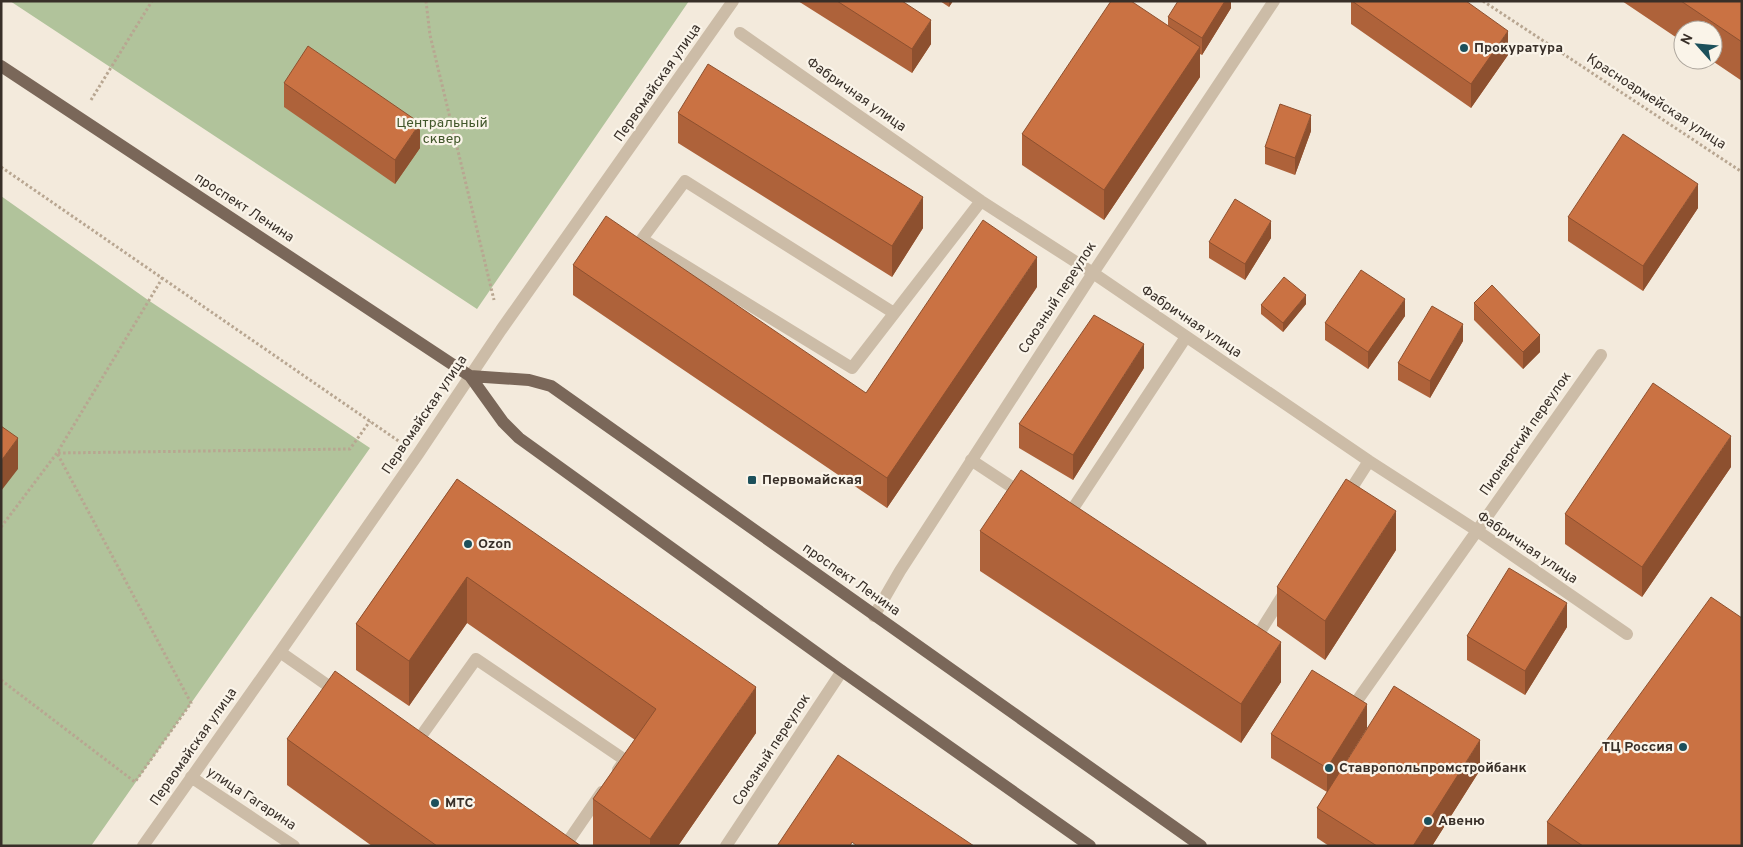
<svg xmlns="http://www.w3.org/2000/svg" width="1743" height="847" font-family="Overpass,sans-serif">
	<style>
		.green { fill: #b1c39b }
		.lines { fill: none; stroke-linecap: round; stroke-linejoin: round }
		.path { stroke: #b8a691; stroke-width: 3; stroke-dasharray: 2.5 2.5; stroke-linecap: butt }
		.minor { stroke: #ccbca7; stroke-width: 12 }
		.major { stroke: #7a6759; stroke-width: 12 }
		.wall { fill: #ae623a }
		.shaded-wall { fill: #8d502f }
		.building { fill: #ca7243; stroke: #8d502f }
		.poi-dot { fill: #1c505b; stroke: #faf4e9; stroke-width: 2 }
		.labels { text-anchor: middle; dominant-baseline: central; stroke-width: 4.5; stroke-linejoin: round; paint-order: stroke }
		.poi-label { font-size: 14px; font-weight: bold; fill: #382f28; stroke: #faf4e9; text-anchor: start }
		.street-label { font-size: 14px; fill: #382f28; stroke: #faf4e9 }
		.park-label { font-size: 14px; fill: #42572b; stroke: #faf4e9 }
	</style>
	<rect width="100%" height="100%" fill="#f3eadc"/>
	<path class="green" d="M10,1h679l-212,308z
		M1,196l147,104 222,148 -279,398h-90z"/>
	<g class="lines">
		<path class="path" d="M426,1l4,34 64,265
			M1483,1l259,171
			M91,100l61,-99
			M1,167l399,275
			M1,527l56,-74 106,-176
			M1,680l134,102 56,-79 -134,-250 293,-4 20,-28"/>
		<path class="minor" d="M740,33l241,168 112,72 276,188 107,69 151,104
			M894,313l-209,-132 -43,58 210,129 129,-167
			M971,460l53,35
			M1346,497l23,-36
			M1066,519l120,-182
			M874,616l26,-45 193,-298 181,-272
			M1253,643l32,-51
			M280,652l60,42
			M1359,698l242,-343
			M414,746l62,-87 149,101 -7,10
			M191,777l103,69
			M143,846l137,-194 138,-198 83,-124 232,-329
			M565,846l37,-54
			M726,846l116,-175"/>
		<path class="major" d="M1,66l469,310 33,46 16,16 323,233 248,175
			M470,376l59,4 22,6 650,460"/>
	</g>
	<path class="wall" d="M798,1h104l29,43 -19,29z
		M940,1h13l-4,6z
		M1231,1v7l-29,47 -2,-1v23l-96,143 -82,-55v-31l146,-108v-9z
		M1351,1h115l42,54 -37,53 -120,-84z
		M1622,1h120v80l-31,-21h2v-30h-30v12z
		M284,83l136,65 -25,36 -111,-77z
		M678,113l245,115 -31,49 -214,-134z
		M1311,131l-16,44 -30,-11v-17z
		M1698,208l-55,83 -75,-50v-24z
		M1271,238l-26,42 -36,-22v-16z
		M573,265l293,128 171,-106 -150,221 -314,-213z
		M1474,303l66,49 -17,17 -49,-49z
		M1306,304l-23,28 -22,-18v-9z
		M1405,316l-37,53 -43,-29v-17z
		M1463,341l-33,57 -32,-18v-17z
		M1144,368l-71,112 -54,-32v-24z
		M1731,467l-89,130 -77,-53v-30z
		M457,479l299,254 -78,113 -85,-1v-46l42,-59 -168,-117 -58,83 -53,-36v-46z
		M980,531l301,151 -40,61 -261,-172z
		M1396,550l-71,110 -48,-34v-39z
		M1567,627l-42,68 -58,-35v-24z
		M1367,728l-25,40 138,2 -48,76h-103l-12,-8v-30l10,-16 -56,-34v-24z
		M287,739l294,107h-209l-85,-61z
		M1547,822l195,24h-195z"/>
	<path class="shaded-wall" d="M949,1h4l-4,6z
		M1225,1h6v7l-29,47v-17z
		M931,20v24l-19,29v-24z
		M1508,31v24l-37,53v-24z
		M1200,47v30l-96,143v-30z
		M1311,115v16l-16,44v-17z
		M420,123v25l-25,36v-24z
		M1698,184v24l-55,83v-25z
		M923,197v31l-31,49v-31z
		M1271,221v17l-26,42v-16z
		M1037,257v30l-150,221v-30z
		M1306,295v9l-23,28v-9z
		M1405,299v17l-37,53v-17z
		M1463,324v17l-33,57v-17z
		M1540,335v17l-17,17v-17z
		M1144,344v24l-71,112v-25z
		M1731,436v31l-89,130v-30z
		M18,438v31l-17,22v-30z
		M1396,511v39l-71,110v-39z
		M467,577v46l-58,83v-45z
		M1567,603v24l-42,68v-24z
		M1281,642v40l-40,61v-39z
		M756,687v46l-78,113h-28v-7z
		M1367,704v24l-40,64v-24z
		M1480,740v30l-48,76h-19z"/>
	<path class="building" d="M837,1h65l29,19 -19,29z
		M1111,1h20l69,46 -96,143 -82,-56z
		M1178,1h47l-23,37 -34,-21z
		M1352,1h114l42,30 -37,53z
		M1681,1h61v41z
		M308,46l112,77 -25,37 -111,-77z
		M708,64l215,133 -31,49 -214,-133z
		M1280,104l31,11 -16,43 -30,-11z
		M1623,134l75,50 -55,82 -75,-49z
		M1235,199l36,22 -26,43 -36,-22z
		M606,216l260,177 117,-173 54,37 -150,221 -314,-213z
		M1361,270l44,29 -37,53 -43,-29z
		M1284,277l22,18 -23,28 -22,-18z
		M1492,285l48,50 -17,17 -49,-49z
		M1432,306l31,18 -33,57 -32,-18z
		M1094,315l50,29 -71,111 -54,-31z
		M1653,383l78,53 -89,131 -77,-53z
		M1,426l17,12 -17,23z
		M1021,470l260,172 -40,62 -261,-173z
		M457,479l299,208 -106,152 -57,-40 63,-90 -189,-132 -58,84 -53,-37z
		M1346,479l50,32 -71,110 -48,-34z
		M1509,568l58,35 -42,68 -58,-35z
		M1711,597l31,21v228h-159l-36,-24z
		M1312,670l55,34 -40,64 -56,-34z
		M335,671l246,175h-144l-150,-107z
		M1394,686l86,54 -67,106h-36l-60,-38z
		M838,755l136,91h-117l-5,-4 -2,4h-73z"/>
	<g class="poi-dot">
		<circle cx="1464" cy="48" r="5"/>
		<rect x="747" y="475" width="10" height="10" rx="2.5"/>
		<circle cx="468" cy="544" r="5"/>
		<circle cx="1683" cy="747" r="5"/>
		<circle cx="1329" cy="768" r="5"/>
		<circle cx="435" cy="803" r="5"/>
		<circle cx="1428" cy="821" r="5"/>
	</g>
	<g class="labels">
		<g class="poi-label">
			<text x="1474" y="48">Прокуратура</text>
			<text x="762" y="480">Первомайская</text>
			<text x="478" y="544">Ozon</text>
			<text x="1673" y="747" text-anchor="end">ТЦ Россия</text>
			<text x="1339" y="768">Ставропольпромстройбанк</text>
			<text x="445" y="803">МТС</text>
			<text x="1438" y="821">Авеню</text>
		</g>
		<g class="street-label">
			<text transform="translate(658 83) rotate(-55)">Первомайская улица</text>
			<text transform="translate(856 95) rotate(35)">Фабричная улица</text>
			<text transform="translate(1656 102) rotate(33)">Красноармейская улица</text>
			<text transform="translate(244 208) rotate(33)">проспект Ленина</text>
			<text transform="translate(1058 298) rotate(-57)">Союзный переулок</text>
			<text transform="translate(1191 322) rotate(34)">Фабричная улица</text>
			<text transform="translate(425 415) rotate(-56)">Первомайская улица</text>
			<text transform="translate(1526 434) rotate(-55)">Пионерский переулок</text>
			<text transform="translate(1527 548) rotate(34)">Фабричная улица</text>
			<text transform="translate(851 580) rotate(35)">проспект Ленина</text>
			<text transform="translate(194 747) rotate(-55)">Первомайская улица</text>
			<text transform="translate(772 750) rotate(-57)">Союзный переулок</text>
			<text transform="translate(251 799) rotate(33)">улица Гагарина</text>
		</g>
		<g class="park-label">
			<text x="442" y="123">Центральный<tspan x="442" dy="16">сквер</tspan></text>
		</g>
	</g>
	<rect width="1743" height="847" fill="none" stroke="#382f28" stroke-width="5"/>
	<g transform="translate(1698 45) rotate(297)"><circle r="24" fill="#faf4e9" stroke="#aca59c"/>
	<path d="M0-4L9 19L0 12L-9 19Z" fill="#1c505b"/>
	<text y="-8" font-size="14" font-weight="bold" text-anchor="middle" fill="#382f28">N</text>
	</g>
</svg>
